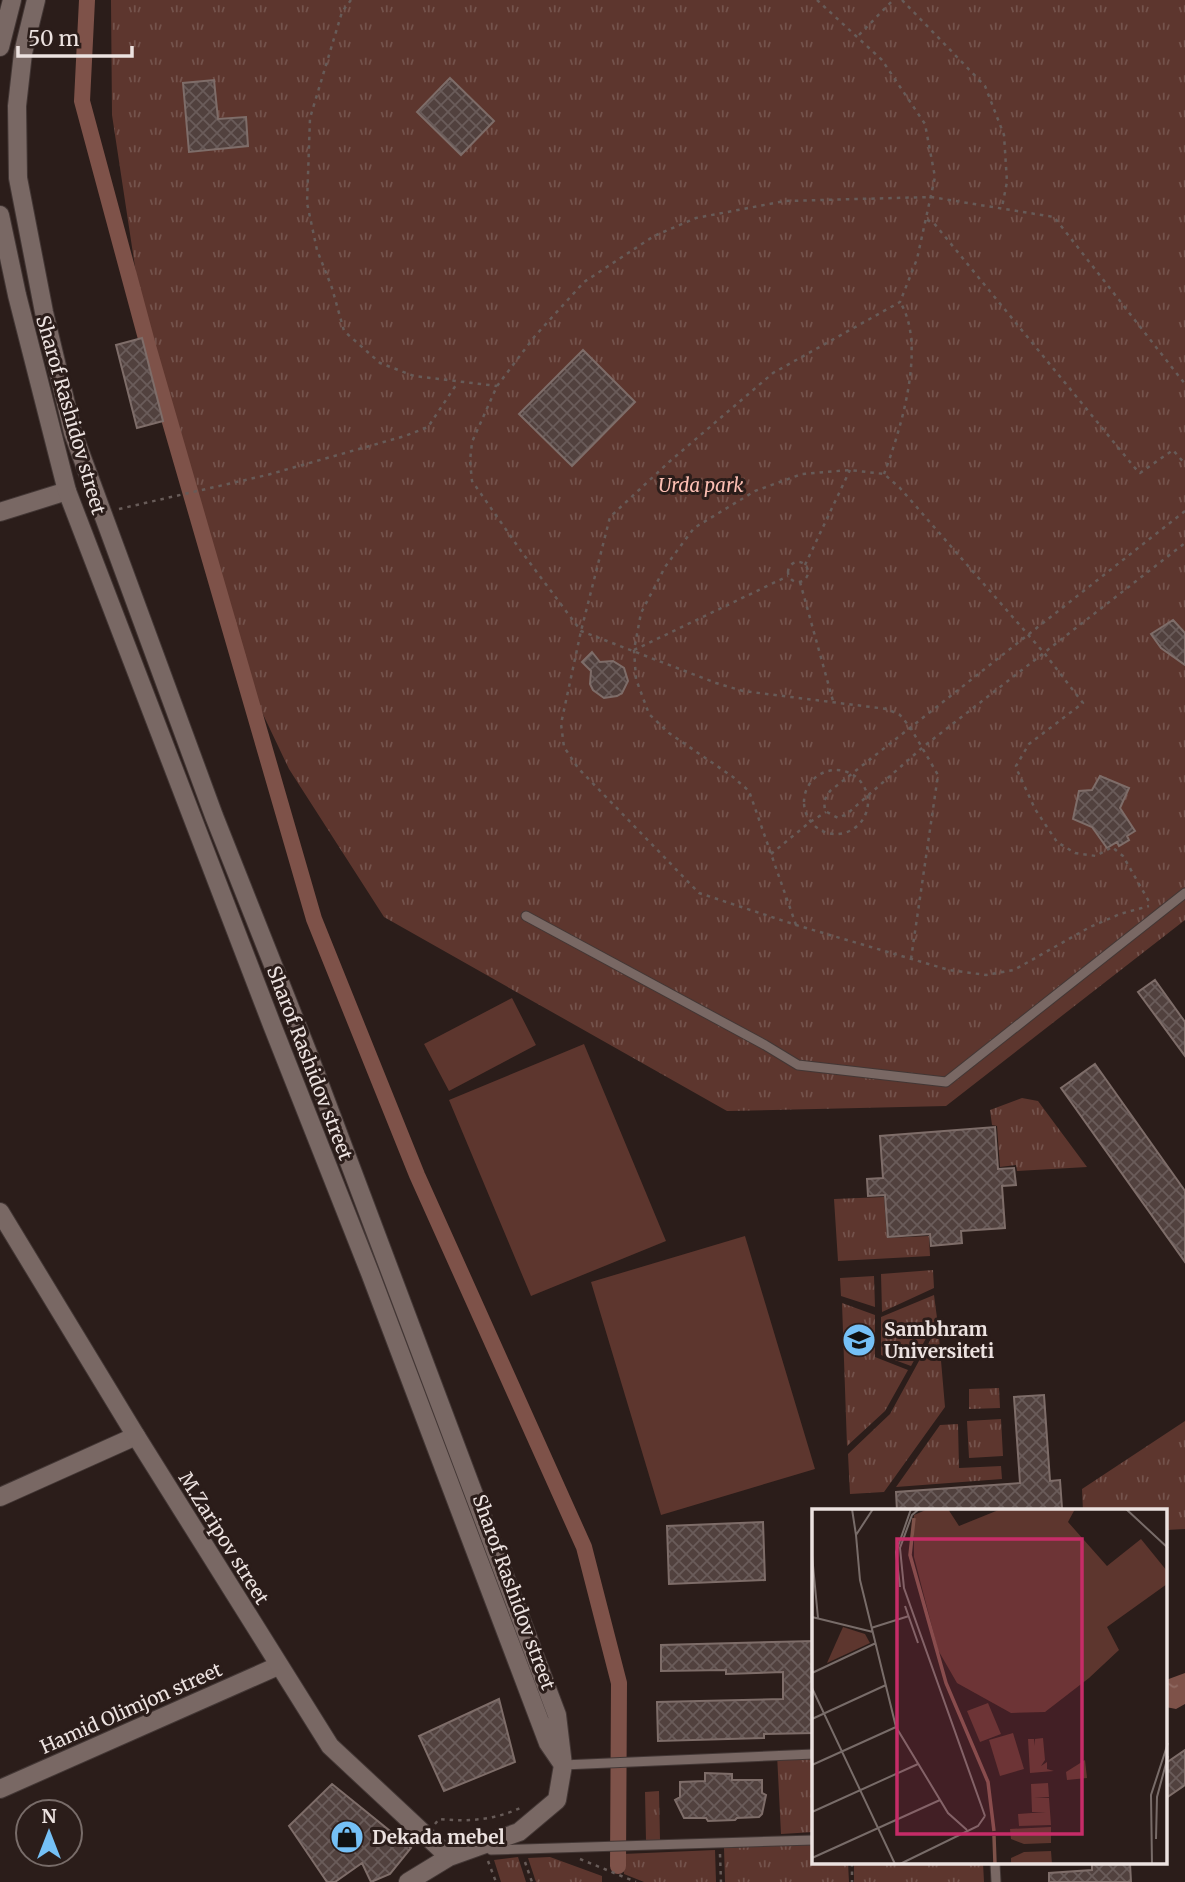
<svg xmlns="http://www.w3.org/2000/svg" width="1185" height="1882" font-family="Merriweather,serif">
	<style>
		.grass { fill: url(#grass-tufts) }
		.pitch { fill: #5d362e }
		.water { fill: url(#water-ripples) }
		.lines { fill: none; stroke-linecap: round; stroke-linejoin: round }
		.canal { stroke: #7e5249; stroke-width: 16 }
		.building { fill: url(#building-cross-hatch); stroke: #7e6d69; stroke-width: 2 }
		.service-casing { stroke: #433735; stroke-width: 11 }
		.minor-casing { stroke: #433735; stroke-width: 20 }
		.tertiary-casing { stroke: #433735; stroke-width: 20 }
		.path { stroke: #675b58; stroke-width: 2.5; stroke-dasharray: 3.5 5; stroke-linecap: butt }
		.service { stroke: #796864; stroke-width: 9 }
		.minor { stroke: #796864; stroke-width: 18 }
		.tertiary { stroke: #796864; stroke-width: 18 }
		.labels { text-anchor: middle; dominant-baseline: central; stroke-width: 6; stroke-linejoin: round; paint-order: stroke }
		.street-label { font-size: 19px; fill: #ece2e0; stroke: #2b1d1a }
		.park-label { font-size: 19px; font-style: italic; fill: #fbbeb2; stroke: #2b1d1a }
		.poi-label { font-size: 19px; font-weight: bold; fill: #ece2e0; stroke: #2b1d1a; text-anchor: start }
		.inset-river { fill: none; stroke: #7e5249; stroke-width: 3.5 }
		.inset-road { fill: none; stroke: #786c69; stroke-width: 2 }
		.view { fill: #c62c68; fill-opacity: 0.15; stroke: #c62c68; stroke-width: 3.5 }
		.inset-edge { fill: none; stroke: #ece2e0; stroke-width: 3.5 }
	</style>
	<defs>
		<pattern id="grass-tufts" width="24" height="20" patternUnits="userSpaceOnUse" patternTransform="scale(1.75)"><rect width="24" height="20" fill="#5d362e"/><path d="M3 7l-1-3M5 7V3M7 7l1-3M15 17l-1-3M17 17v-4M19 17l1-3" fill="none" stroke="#74534c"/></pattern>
		<pattern id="water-ripples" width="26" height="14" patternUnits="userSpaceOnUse" patternTransform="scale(1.75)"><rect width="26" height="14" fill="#7e5249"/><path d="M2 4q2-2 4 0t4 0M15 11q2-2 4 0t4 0" fill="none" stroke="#906b63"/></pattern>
		<pattern id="building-cross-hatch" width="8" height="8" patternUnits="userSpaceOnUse" patternTransform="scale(1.75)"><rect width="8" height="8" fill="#51413e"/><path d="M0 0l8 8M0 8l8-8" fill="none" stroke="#6a5c5a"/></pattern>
	</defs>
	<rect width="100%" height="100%" fill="#2b1d1a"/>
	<path class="grass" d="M111,0h1074v920l-239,186 -219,5 -343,-194 -95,-148 -29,-61 -86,-283 -32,-112 -30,-198z
		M1022,1098l16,3 49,66 -70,4 -1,-6 -16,2 -3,-41 -5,-1 -2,-15z
		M884,1197l3,41 42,-2 1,20 -92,5 -4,-62z
		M933,1270l1,18 -52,24 -1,-38z
		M874,1276l1,31 -34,-11 -1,-18z
		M934,1295l3,23 -26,48 -30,-11v-38z
		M842,1303l33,12v42l33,13 -23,41 -38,35z
		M938,1326l7,81 -61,85 -34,2 -2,-40 42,-40z
		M999,1388l1,20 -31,1v-20z
		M1001,1419l2,37 -34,2 -2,-37z
		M1185,1421v108l-19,1v-19h-83l-1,-22z
		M958,1424l1,44 42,-2 1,13 -106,8 44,-62z
		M814,1752v80l-33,2 -4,-80z
		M659,1791l1,49h-14l-1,-48z
		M814,1844v19h34l1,19h-124l-1,-34z
		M715,1850l1,32h-72l-20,-8 -1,-20z
		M518,1857l8,25h-25l-7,-22z
		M550,1857l52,19v6h-66l-8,-24z
		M854,1863h129l1,19h-130z"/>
	<path class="pitch" d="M512,998l24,47 -87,46 -25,-47z
		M584,1044l82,197 -135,55 -82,-196z
		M745,1236l70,233 -154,46 -70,-233z"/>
	<path class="water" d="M1185,1673v31l-9,5 -10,-2v-27z"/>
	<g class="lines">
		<path class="canal" d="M87,0l-5,101 66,245 166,573 103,256 167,372 35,136 -1,183"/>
	</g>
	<path class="building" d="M450,78l44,43 -33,34 -44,-43z
		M214,80l4,39 28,-2 2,29 -59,6 -6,-69z
		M142,338l21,83 -26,7 -21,-83z
		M583,350l52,52 -63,64 -53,-52z
		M1173,620l12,13v32l-24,-17 -10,-14z
		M592,652l8,10 13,-1 11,7 4,13 -6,12 -5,3 -13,2 -11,-8 -3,-6 1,-13 -9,-9z
		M1100,776l29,12 -9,20 15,23 -8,5 2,4 -10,6 -2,-4 -10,6 -15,-21 -19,-8 6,-28 13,-1z
		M1155,980l30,42v34l-47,-64z
		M1095,1064l90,127v71l-124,-174z
		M995,1127l3,42 16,-1 2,17 -14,1 3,42 -44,3 1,12 -31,3 -1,-12 -42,3 -3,-42 -17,1 -1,-17 16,-1 -3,-42z
		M1044,1395l6,86 10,-1 2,28 -48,3h-117l-1,-19 124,-9 -6,-86z
		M763,1522l2,58 -96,4 -2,-58z
		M814,1641v92l-50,1v4l-106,3 -1,-39 126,-3v-27l-57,2v-4l-65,1v-26z
		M499,1699l16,63 -71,29 -25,-55z
		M1185,1750v35l-19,13v-35z
		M705,1773l27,1v6h30v13l4,2 -4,19 -3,3 -22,1 -2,2 -27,1 -2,-3h-22l-9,-18 5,-3v-15l25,-1z
		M332,1784l79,64 -21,26 -19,8 -9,-19 -27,19h-8l-38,-56z
		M1092,1863h38l1,19h-82v-9l43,-3z"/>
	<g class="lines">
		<defs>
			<path id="service" d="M526,916l239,129 33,20 148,17 239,-189
				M563,1765l251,-11
				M491,1850l323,-10
				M995,1863l1,19"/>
			<path id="minor" d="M0,512l67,-21
				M0,1497l136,-61
				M0,1789l278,-123"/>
			<path id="tertiary" d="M36,0l-13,53 -6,53 1,72 26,134 29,121 141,383 94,237 249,662 6,50 -6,35 -38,32 -70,25 -41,25
				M0,47l12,-47
				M0,215l17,80 50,196 205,534 98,248 178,470 13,19
				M0,1212l136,224 194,310 119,111"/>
		</defs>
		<use href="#service" class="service-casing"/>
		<use href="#minor" class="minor-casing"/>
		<use href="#tertiary" class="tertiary-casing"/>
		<path class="path" d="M351,0l-9,12 -32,106 -3,85 10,47 15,38 12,43 36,32 34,13 83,10
			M817,0l65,60 43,64 10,53 -18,82 -17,43 -127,71 -104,89 -59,55 -29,114 -20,93 3,23 14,21 121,125 97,32 153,45 37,5 28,-5 76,-43 30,-13 29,-8
			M902,0l83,86 19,49 3,47 -5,25
			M859,35l34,-35
			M927,220l6,2 202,246 5,5 33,-23 12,14
			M884,474c17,-45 43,-129 16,-172
			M119,509l148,-34 138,-39 23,-9 30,-45
			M1185,511l-355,280 -6,10 1,10 13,7 9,-4 76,-67 262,-204
			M788 572a10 10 0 1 1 20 0a10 10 0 1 1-20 0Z
			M805,565l45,-95
			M800,582l33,119
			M634,650l154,-74
			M804 802a32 32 0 1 1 64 0a32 32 0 1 1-64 0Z
			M771,854l39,-32 16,-10
			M796,925l-47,-134 -16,-14 -64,-44 -20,-19 -13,-35 -2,-29 7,-37 24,-46 29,-39 61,-37 47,-17 48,-4 34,4 16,14 145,166 38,49 -54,41 -13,22 2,6 17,37 22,33 18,11 21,3 16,-9 11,9 28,49
			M911,959l27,-184 -28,-48 -10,-12 -13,-6 -144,-18 -27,-8 -135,-52 -60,-80 -49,-70 -2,-20 2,-19 25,-56 38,-50 49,-54 70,-46 42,-18 89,-17 146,-4 123,20 131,167
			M435,1824l4,-5c29,3 57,1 83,-12
			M720,1854l1,28
			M580,1859l56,23
			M488,1861l8,21
			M525,1862l7,20
			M852,1863v19"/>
		<use href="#service" class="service"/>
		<use href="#minor" class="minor"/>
		<use href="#tertiary" class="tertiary"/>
	</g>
	<defs>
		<symbol id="university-disc" viewBox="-11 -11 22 22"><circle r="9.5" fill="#75c0f6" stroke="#2b1d1a"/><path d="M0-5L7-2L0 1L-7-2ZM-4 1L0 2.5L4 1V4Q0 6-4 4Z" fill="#111"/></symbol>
		<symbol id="shop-disc" viewBox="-11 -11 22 22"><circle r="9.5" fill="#75c0f6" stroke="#2b1d1a"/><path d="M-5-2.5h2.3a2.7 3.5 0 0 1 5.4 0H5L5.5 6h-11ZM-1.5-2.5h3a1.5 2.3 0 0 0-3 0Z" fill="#111"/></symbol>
	</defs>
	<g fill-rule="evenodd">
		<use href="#university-disc" x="840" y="1321" width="38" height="38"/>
		<use href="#shop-disc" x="328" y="1818" width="38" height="38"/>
	</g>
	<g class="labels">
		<g class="street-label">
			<text transform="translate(71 415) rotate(74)">Sharof Rashidov street</text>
			<text transform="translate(310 1063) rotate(69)">Sharof Rashidov street</text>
			<text transform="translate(224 1538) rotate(58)">M.Zaripov street</text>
			<text transform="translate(514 1592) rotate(70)">Sharof Rashidov street</text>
			<text transform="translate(131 1708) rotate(-24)">Hamid Olimjon street</text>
		</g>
		<g class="park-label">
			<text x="701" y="485">Urda park</text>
		</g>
		<g class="poi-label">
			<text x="884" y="1329">Sambhram<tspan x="884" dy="22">Universiteti</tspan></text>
			<text x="372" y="1837">Dekada mebel</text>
		</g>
	</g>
	<g transform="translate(812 1509)">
		<rect width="355" height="355" fill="#2b1d1a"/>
		<path d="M116,0h20l11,17 42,-17h74l-7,13 39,44 34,-27 26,32v13l-60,43 12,23 -30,28 -44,34 -34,1 -54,-30 -19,-33 -24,-93v-42zM231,229l2,22 -4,6 6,-4v7l7,2 -24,2 -2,-34h6v7l1,-7zM273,251l2,18 -20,2 -1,-8zM236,274l1,14 -15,1h15l2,27 -32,1 -1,-12 28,-2h-14l-1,-28zM239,318v16l-27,1 -13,-5 -1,-10zM239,342l1,13h-41v-6l13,-6z" fill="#5d362e"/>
		<path d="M31,118l22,7 5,9 -43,20z" fill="#5d362e"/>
		<path d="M176,194l13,31 -21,8 -13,-31zM201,224l11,36 -24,7 -11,-36z" fill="#5d362e"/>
		<path class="inset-river" d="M102,9l-4,37 36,128 42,99 6,49M182,327l1,28"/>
		<path class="inset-road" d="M40,0l4,26M61,0l-17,26 4,45 36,147 52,86 19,17M107,0l-7,6 -12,33 4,40 81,228M314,0l42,39M0,46l6,63M88,78l-4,-35 15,-43M93,97l13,37M0,108l61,15M59,119l38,-12M0,164l64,-30M0,179l83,176M0,210l74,-34M0,256l84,-38M0,303l106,-48M344,330l1,-42 11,-41M0,349l128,-58M88,355l78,-38 7,-10M340,355l-1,-69 17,-52"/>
		<path class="view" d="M85,30h185v295h-185z"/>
		<rect width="355" height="355" class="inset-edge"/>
	</g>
	<g transform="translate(49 1833)"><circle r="33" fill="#2b1d1a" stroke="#786c69" stroke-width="2"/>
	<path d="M0-5L12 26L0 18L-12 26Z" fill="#75c0f6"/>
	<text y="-10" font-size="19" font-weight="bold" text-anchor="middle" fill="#ece2e0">N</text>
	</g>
	<path d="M18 46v10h114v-10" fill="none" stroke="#ece2e0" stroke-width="3.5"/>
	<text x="28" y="46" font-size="21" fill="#ece2e0" stroke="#2b1d1a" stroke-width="5" paint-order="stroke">50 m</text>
</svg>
